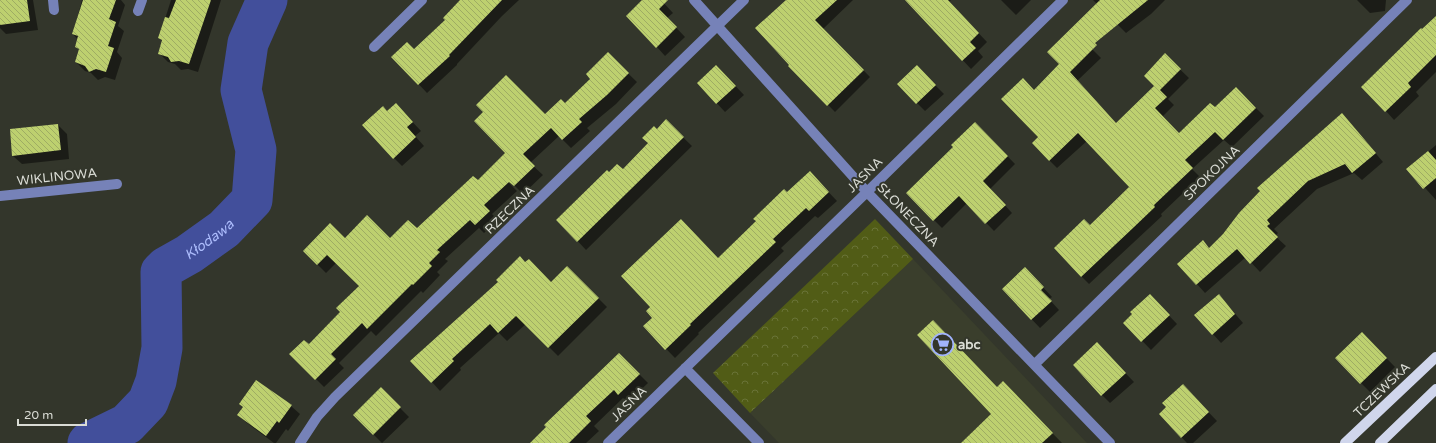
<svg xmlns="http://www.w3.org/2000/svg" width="1436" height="443" font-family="'Varela Round',sans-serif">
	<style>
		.built { fill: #3a3e2c }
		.forest { fill: url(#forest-crowns) }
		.shadow { fill: #0007 }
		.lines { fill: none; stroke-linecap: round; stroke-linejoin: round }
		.river { stroke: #424f9b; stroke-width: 41 }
		.building { fill: url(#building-back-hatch) }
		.minor { stroke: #7682b8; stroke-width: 10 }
		.major { stroke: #d0d6ec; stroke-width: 10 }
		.labels { text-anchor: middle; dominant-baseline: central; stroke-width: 4; stroke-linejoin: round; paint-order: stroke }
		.street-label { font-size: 13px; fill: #dadcd5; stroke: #33362b }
		.poi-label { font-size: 13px; font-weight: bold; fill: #dadcd5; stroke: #33362b; text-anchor: start }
		.water-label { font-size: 14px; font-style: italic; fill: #acbcfc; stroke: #33362b }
	</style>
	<defs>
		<pattern id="forest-crowns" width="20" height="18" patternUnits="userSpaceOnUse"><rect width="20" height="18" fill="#515c16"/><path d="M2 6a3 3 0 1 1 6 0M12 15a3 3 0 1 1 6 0" fill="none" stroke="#697337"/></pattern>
		<pattern id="building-back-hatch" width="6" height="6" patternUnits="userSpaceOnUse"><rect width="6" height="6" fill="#bdd06f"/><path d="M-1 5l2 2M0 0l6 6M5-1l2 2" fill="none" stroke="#9eac63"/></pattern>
	</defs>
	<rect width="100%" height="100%" fill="#33362b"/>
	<path class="built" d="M913,259l174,184h-308l-29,-30z"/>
	<path class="forest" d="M875,219l38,40 -163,154 -37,-40z"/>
	<path class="shadow" d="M0,0h33l5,30 -32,4 -6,-6z
		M82,0h39l4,5 -7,21 6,5 -7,21 5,6 -7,22 -10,-3 -7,3 -7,-7 -6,-2 -9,-9 4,-12 -4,-4 2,-6 -5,-6z
		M171,0h50l-23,72 -10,-3 -7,1 -6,-6 -7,-2 -9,-9 4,-11 -4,-4z
		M465,0h54l-17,16 -45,48v1l-30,28 -34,-36 21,-7 33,-30z
		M644,0h17l12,13 -6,5 18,19 -20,19 -8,-9z
		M787,0h66l-30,29 47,48 -35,35 -45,-46z
		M907,0h44l-2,2 38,40 -9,9 5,6 -12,12z
		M1001,0h30l-15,15z
		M1093,0h72l-14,14 -25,19z
		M1357,0h29l-1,11 -15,2z
		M1436,16v56l-20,20 3,4 -25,24 -8,-9z
		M1072,29l29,29 -24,23 39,43 39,-38 10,-31 24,23 -21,21 6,6 -11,11 16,18 36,-25 21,-21 28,28 -32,31 -8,-7 -32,29 8,8 -39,37 1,2 -73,68 -8,-8 9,-49 40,-40 -43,-46 -30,27 -8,-8 -10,-23 -5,-46 27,-27z
		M608,54l29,28 -21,22 -29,24 3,3 -19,17 -12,-12 -29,27 13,12 -20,19 -17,-17 -1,2 12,12 -25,23 6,6 -14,13 -5,-5 -34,31 3,2 -11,11 3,3 -17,18 -2,-2 -45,45 -5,-5 -32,32 5,5 -20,19 -33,-33 18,-8 33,-34 18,-26 -24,-23 -10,10 -22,-22 41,-12 45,1 27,-11 61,-47 67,-67 20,-11 27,-25z
		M725,75l19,20 -19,17 -27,-29z
		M925,75l19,19 -19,17 -27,-27z
		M387,112l17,1 17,18 -6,5 9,10 -22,20 -8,-8z
		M666,121l26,25 -106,104 -28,-30 51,-47 14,-2 26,-27 8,-14z
		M975,123l40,41 -25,25 22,24 -18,18 -27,-28 -25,25 -35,-35 48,-46z
		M1350,123l33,39 -21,18 -8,-7 -37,16 -43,40 4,4 -3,3 11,10 -26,26 -14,-15 -41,36 -26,-29 24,-22 7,7z
		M58,125l9,9 2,25 -47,5 -9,-8z
		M1436,145v55l-28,-31z
		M818,181l19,20 -19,17 -3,-2 -34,32 3,3 -86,82 1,1 -24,24 -31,-32 74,-67 69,-65z
		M525,263l26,20 16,-16 40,40 -49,49 -32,-32 -19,17 -8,-8 -39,35 1,2 -21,21 -8,-9z
		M1025,268l27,29 -3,2 10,11 -19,18 -37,-39z
		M1219,295l24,28 -22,20 -25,-28z
		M1158,304l19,20 -26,26 -26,-27z
		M1362,333l33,34 -25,25 -34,-34z
		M1105,352l29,30 -24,21 -8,-8z
		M619,354l29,29 -20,19 -5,-4 -29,28 5,5 -13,12h-54z
		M997,388l17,6 48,49h-99l30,-29z
		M381,389l28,28 -27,26 -28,-28z
		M1191,394l26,27 -24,22h-6l-27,-28 8,-8z
		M240,404l51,2 9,8 -12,17 -2,-2 -10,14h-2l-27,-20 -9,-8 6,-7z"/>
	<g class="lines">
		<path class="river" id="s1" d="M88,443l39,-19 21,-22 8,-21 6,-33 -1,-76 5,-5 23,-13 35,-25 28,-29 4,-50 -15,-60 7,-47 19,-43"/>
	</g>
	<path class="building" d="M0,0h27l3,21 -30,4z
		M83,0h33l-7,19 7,3 -8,24 6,2 -8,24 -10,-3 -7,3 -4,-6 -10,-4 4,-13 -4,-2 3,-11 -6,-2z
		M176,0h35l-22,64 -10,-3 -8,1 -3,-5 -10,-3 4,-14 -4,-2 7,-21 4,1z
		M460,0h42l-53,55 1,1 -32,29 -27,-28 16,-15 7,7 31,-29 -2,-2z
		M642,0h26l-9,9 18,18 -21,21 -30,-32z
		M786,0h51l-22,20 49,50 -37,36 -39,-40 1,-1 -34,-37z
		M905,0h43l31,33 -9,9 6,6 -14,13z
		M1100,0h48l-53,43 2,2 -27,27 46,51 38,-37 -10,-10 21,-23 16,16 -21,21 7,7 -12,11 24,25 31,-30 5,4 21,-20 20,21 -33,32 -8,-8 -30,28 8,8 -39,37 1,2 -22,21 -52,49 -27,-29 30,-29 6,6 39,-38 -51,-54 -29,28 -17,-18 6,-6 -37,-38 22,-21 11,12 25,-26 -12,-12z
		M1436,16v39l-28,28 3,4 -26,25 -24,-25 60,-59 1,1z
		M608,52l21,21 -22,22 -28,24 3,3 -20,18 -11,-12 -28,26 12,12 -21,20 -5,-4 -25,23 6,6 -15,14 -5,-5 -33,30 3,2 -11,11 3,3 -19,19 -1,-1 -45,45 -5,-6 -31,31 5,5 -21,21 -26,-26 15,-14 5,4 31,-32 -4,-4 23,-22 -32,-31 -10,10 -14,-14 27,-28 15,15 22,-23 23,23 18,-18 9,8 56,-52 5,4 27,-27 -31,-32 9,-9 -7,-7 30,-30 39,39 16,-15 4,4 25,-24 -4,-5z
		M716,65l20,21 -20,18 -19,-21z
		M917,65l19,20 -20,19 -19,-20z
		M396,103l17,19 -6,5 9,10 -23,22 -31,-34 21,-19 4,5z
		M1342,113l34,40 -24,20 -7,-9 -37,17 -41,39 3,4 -3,2 11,11 -28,27 -13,-15 -41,36 -19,-21 26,-24 6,8 14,-14 16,-21 21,-22 -3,-3z
		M666,119l18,18 -107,105 -21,-22 51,-50 2,2 8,-8 6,5 25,-26 -6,-5 12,-12 3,3z
		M975,122l33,34 -25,25 23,24 -21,19 -26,-28 -26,25 -27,-28 47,-46 -2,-2z
		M58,124l3,26 -49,6 -2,-27z
		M1428,151l8,9v18l-13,11 -17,-20z
		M810,171l19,21 -20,19 -3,-3 -33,31 3,3 -86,82 1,1 -26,25 -22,-24 9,-8 -6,-7 4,-4 -29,-31 60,-57 37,39 38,-37 -3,-2 31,-30 3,3z
		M520,256l5,6 4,-3 22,23 16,-16 32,32 -51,50 -32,-32 -18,17 -8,-9 -38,35 2,2 -23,22 -21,-22 88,-79 -2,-2z
		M1025,267l19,20 -3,3 11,11 -21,19 -29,-31z
		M1150,294l20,21 -29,27 -18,-19 9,-9 -2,-2z
		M1219,294l16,20 -23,21 -18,-20z
		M933,320l64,67 6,-6 50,52 -11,10h-81l30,-29 -74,-79z
		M1362,332l25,26 -27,26 -25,-26z
		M1097,342l29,31 -25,23 -28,-31z
		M619,353l21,21 -22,21 -4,-5 -28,26 5,5 -22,22h-39l16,-16 -2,-2z
		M256,380l36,25 -13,18 -2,-2 -11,15 -29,-21 6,-8 -4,-3z
		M1183,384l26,28 -28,26 -22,-24 7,-7 -4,-4z
		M381,387l20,20 -28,28 -20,-20z"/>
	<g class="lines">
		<path class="minor" d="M53,0l1,10
			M694,0l173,192 243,251
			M138,11l4,-11
			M374,47l48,-47
			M0,196l117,-12
			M1035,364l372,-364
			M685,368l74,75
			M300,443l17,-26 18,-20 409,-397
			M608,443l259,-251 196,-192"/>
		<path class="major" d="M1345,443l91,-86
			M1380,443l56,-54"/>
	</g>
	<defs>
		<symbol id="supermarket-ring" viewBox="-11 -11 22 22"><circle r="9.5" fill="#33362b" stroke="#a1b3fd" stroke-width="1.5"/><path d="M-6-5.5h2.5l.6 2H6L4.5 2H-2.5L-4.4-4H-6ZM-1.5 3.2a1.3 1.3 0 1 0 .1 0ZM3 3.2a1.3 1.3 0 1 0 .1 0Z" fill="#a1b3fd"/></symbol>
	</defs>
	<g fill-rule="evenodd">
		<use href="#supermarket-ring" x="930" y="332" width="25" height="25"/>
	</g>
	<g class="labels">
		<g class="street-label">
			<text transform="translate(1212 173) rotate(-44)">SPOKOJNA</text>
			<text transform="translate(865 175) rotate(-45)">JASNA</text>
			<text transform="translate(57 177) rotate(-6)">WIKLINOWA</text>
			<text transform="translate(510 210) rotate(-44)">RZECZNA</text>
			<text transform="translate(908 215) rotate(46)">SŁONECZNA</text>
			<text transform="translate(1382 390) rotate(-44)">TCZEWSKA</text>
			<text transform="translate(629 404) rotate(-44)">JASNA</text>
		</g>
		<g class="poi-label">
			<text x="958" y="345">abc</text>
		</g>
		<g class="water-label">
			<text stroke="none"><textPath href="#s1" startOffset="264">Kłodawa</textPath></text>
		</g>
	</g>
	<path d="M18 419v6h68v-6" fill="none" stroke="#dadcd5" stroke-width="2"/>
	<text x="24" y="419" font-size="12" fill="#dadcd5" stroke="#33362b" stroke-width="3" paint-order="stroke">20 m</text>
</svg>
